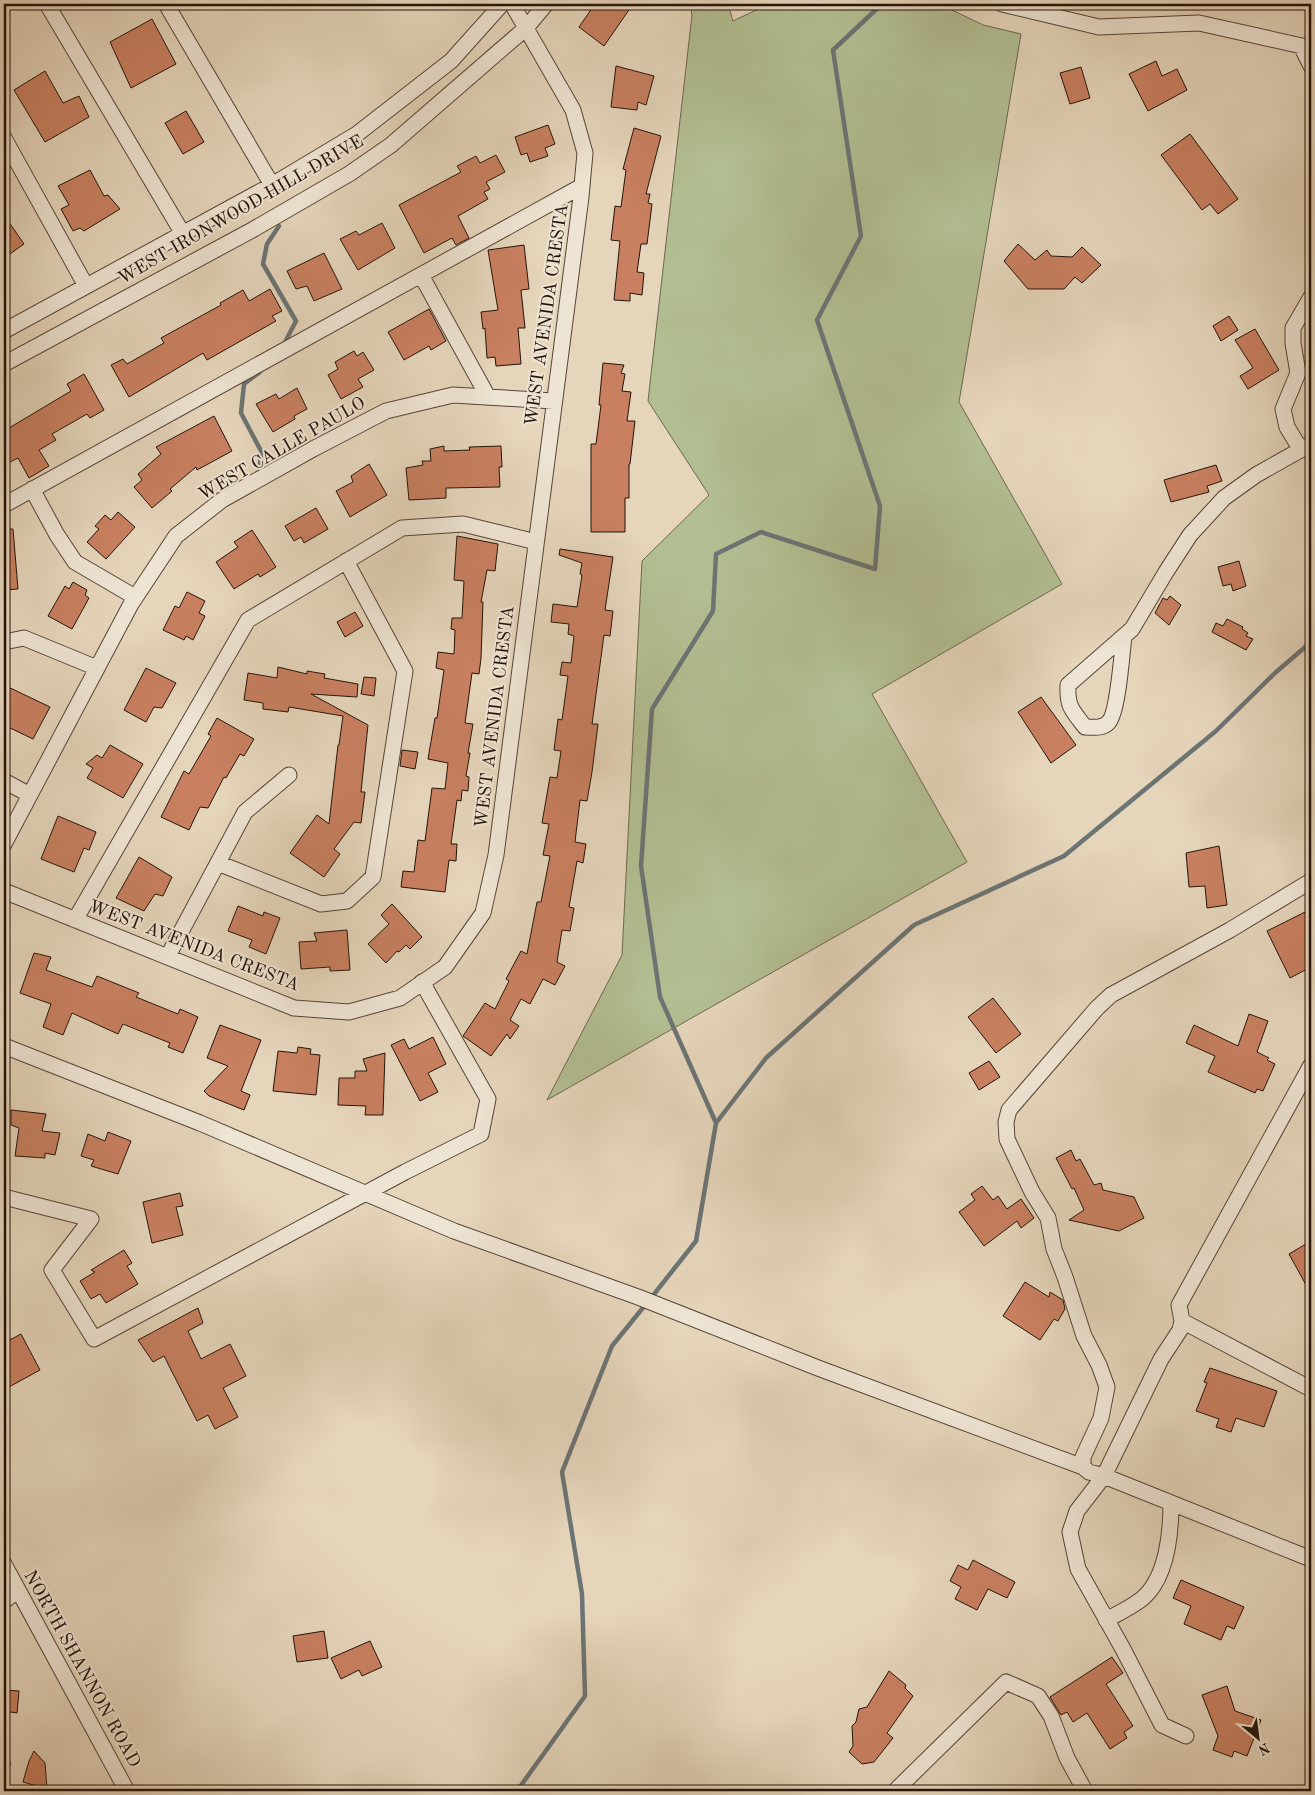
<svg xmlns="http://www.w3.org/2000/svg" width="1315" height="1795" font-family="'Old Standard TT',serif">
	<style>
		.green { fill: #b2be92; stroke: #6c684e }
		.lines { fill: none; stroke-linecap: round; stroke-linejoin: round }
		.stream { stroke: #6c7474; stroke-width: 4.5 }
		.building { fill: #c88060; stroke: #251309 }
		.minor-casing { stroke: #554436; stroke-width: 17 }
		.minor { stroke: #eee4d3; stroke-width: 15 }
		.labels { text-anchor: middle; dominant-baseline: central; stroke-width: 4; stroke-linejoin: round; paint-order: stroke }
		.street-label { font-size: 18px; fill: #251309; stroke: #eee4d3 }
	</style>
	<rect width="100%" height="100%" fill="#e5d5bb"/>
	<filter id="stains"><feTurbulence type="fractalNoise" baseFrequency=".004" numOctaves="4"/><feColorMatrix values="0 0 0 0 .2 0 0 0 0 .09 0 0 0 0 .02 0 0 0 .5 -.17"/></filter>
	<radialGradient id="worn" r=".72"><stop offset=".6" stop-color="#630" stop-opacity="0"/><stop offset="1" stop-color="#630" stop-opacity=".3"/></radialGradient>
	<path class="green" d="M690,4h38l5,17 36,-17h171l43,21 38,9 -62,368 103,182 -190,110 95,168 -420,238 75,-145 20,-394 67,-66 -61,-94 44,-386z"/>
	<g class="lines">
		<path class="stream" d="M279,226l-12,18 -4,20 33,57 -13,25
			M260,372l-16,12 -3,29 20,38 -1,13
			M716,1123l50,-65 148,-133 150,-69 152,-125 59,-58 36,-31
			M651,1298l45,-57 20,-118 -56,-126 -19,-131 11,-157 61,-98 3,-57 45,-22 114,37 5,-63 -63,-186 44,-84 -28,-186 49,-46
			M4,1773l5,-10
			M517,1791l68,-95 -3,-102 -20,-122 50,-126 34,-42"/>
	</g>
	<path class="building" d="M595,4h38l-29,42 -25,-19z
		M152,19l24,45 -45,24 -21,-46z
		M1156,61l6,15 15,-7 10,21 -39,21 -19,-37z
		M616,66l38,10 -8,29 -8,-3 -1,8 -26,-3z
		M1081,67l9,31 -20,6 -10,-31z
		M45,71l18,32 16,-7 10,21 -44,25 -31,-52z
		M186,111l18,31 -21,12 -18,-31z
		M548,125l7,19 -10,4 3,8 -18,6 -3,-9 -6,2 -6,-18z
		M634,128l27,8 -15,58h4l-2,9 4,1 -5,40h-6l-4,28 7,1 -2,22 -12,-2v8l-16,-1 6,-59 -9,-1 4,-34 6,1 5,-37 -3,-1z
		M1190,134l48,65 -20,15 -8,-10 -8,6 -41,-55z
		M496,155l9,17 -19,10 4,7 -6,3 4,7 -30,17 11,22 -13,7 -4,-7 -28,15 -25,-48 62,-33 -4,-6 19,-10 4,7z
		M90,170l14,26 4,-1 12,14 -36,22 -4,-3 -7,3 -12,-22 8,-4 -11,-19z
		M4,215l20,29 -20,14z
		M382,223l13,25 -37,22 -18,-31 16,-8 3,4z
		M1018,244l17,16 12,-10 4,6 21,1 10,-10 19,18 -19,18 -7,-6 -11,12h-36l-24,-28z
		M524,245l5,44 -8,1 4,38h-7l3,36 -25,2 -1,-9 -8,1 -2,-30 -2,1 -2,-17 17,-2 -10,-60z
		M324,253l18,36 -28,12 -7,-15 -11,3 -9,-18z
		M270,289l12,22 -10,5 4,5 -69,39 -4,-7 -74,44 -18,-32 12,-6 4,5 37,-21 -3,-5 60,-33 -1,-2 23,-13 6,11z
		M429,309l17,32 -15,9 -2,-4 -25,14 -16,-28z
		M1229,316l9,14 -17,11 -8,-15z
		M1255,329l24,41 -31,19 -8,-13 13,-8 -18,-28z
		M354,351l3,5 6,-4 11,18 -16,9 5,8 -22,12 -13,-24 10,-6 -3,-7z
		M603,363l21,2 -3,8 4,1 -3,17 9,1 -4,29h8l-5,43h-1v34h-4v34h-34v-88h5l5,-39h-2z
		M84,374l20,36 -14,8 -3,-4 -35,20 4,6 -17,10 10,16 -20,12 -11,-20 -14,7v-34l67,-40 -4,-7z
		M297,388l10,21 -13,7 1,3 -22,13 -17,-28 20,-10 3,5z
		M214,416l18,35 -35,19 -1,-3 -26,22 2,2 -20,17 -18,-21 8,-7 -4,-6 23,-20 -5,-7z
		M444,446v5l26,-1 -1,-3 32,-1 1,21h-3l1,20 -54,1v10l-37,2 -3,-32 17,-3 -1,-4h9l-1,-12z
		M369,464l18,31 -37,22 -14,-26 17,-9 -2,-6z
		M1216,465l6,16 -15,5 2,6 -38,10 -7,-22z
		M316,508l12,21 -24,14 -3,-6 -7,4 -9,-15z
		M118,512l17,15 -29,32 -19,-17 12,-13 -4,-3 10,-11 6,5z
		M4,529h9l5,60 -14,1z
		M252,530l24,37 -16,10 -2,-3 -24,15 -18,-27 22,-15 -4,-5z
		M457,536l41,8 -3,27 -8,-1 -6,32h2l-2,56 -2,16 -7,-1 -7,50 8,1 -5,29h2l-4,23 3,1 -1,14 -6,-1 -1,11 -4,-1 -6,44h6l-1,17 -7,-1 -4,32 -44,-5 2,-16 11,1 4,-32 7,1 7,-53 13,1 3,-26 -20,-4 7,-41h2l7,-48 -8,-2 2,-16 16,2 1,-24 -4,-1 1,-11h10l2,-37 -10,-1z
		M560,549l53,8 -8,53 8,1 -3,25 -6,-1 -12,89h6l-6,48 -5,29 -7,-1 -5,42 11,2 -3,19 -6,-2 -8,46 5,1 -4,23 -8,-1 -5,32 8,4 -10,19 -12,-6 -13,25 -9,-5 -11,21 9,6 -9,13 -3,-5 -16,22 -28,-20 22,-33 10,6 14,-28 -3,-2 15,-28 6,3 10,-52h4l9,-46 -7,-1 6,-31 -7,-1 8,-46 7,1 4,-27 -7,-1 4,-31 4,1 6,-44 -8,-1 2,-13 9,1 3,-27 -6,-2 1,-10 -18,-2 2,-18 24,3 5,-32 -2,-1 2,-11 -23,-8z
		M1239,561l7,25 -13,5 -2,-7 -8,2 -5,-19z
		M73,582l14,8 -2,5 4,3 -17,31 -24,-13 17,-30 4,3z
		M187,592l18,9 -6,12 6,3 -12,24 -7,-4 -2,4 -21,-10 12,-24 4,2z
		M1170,596l11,9 -12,20 -14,-12 8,-15 4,2z
		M355,612l8,14 -18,11 -8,-15z
		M1227,619l16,8 -1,2 6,4 -2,3 7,3 -7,11 -34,-18 4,-9 7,3z
		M278,667l29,7v-3l18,3 -1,4 34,6 -1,13 -46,-3 57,31 -7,67h4l-4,31 -7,-1 -20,27 6,5 -16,23 -34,-24 27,-38 12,9 9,-79h1l4,-29 -54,-9 -1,5 -25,-3v-6l-19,-3 4,-27 29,5z
		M146,668l30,15 -14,25 -8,-1 -8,15 -22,-12z
		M364,677l12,1 -2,18 -13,-2z
		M4,685l46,22 -17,32 -29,-14z
		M1041,697l35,48 -25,18 -33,-51z
		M217,718l37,21 -10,17 -4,-2 -14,24 -2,-1 -16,31 -8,-1 -11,23 -28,-13 23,-46 5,3 22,-38 -3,-2z
		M110,745l33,19 -20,34 -36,-20 6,-10 -7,-4 11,-9 5,3z
		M402,750l16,2 -3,17 -15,-3z
		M58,816l38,16 -7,18 -5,-2 -10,24 -33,-13z
		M1219,846l8,59 -20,3 -2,-22 -16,1 -3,-34z
		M139,857l33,20 -9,19 -8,-2 -11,17 -28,-13z
		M392,904l30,33 -12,12 -4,-4 -7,7 -2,-1 -11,12 -18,-19 21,-20 -8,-9z
		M238,906l25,10 1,-4 16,6 -14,36 -17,-7 3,-7 -24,-9z
		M1305,912l6,11v44l-21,11 -23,-47z
		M347,930l3,40 -20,1v-4l-29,2 -2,-27 18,-1 -3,-8z
		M34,953l17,4 -5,13 46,17 5,-11 42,17 -3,4 42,17 2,-5 18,8 -15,36 -15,-6 2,-4 -47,-19 -5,10 -46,-21 -9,22 -20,-8 8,-23 -31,-11z
		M993,998l28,36 -25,19 -28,-36z
		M1249,1014l19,7 -11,31 12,6 -2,2 8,4 -12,27 -6,-2 -2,4 -47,-21 7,-16 -29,-13 8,-18 44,21z
		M220,1025l41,15 -20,51 9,4 -6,15 -35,-14 -5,-5 24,-25 -21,-8z
		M433,1037l13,27 -18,9 10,19 -18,9 -29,-56 13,-6 5,10z
		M298,1047l13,2 -1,5 10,1 -4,40 -43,-4 5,-40 19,2z
		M385,1053l-2,62h-18l1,-9 -28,-1 1,-27h16v-7h12l-4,-12z
		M989,1061l11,16 -21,13 -10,-17z
		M11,1110l35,4 -4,17 18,2 -5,22 -10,-2v5l-30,-2 4,-28 -8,-3z
		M108,1132l23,9 -13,33 -27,-8 3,-6 -13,-4 7,-22 17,7z
		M1071,1150l5,11 4,-2 14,26 7,-2 2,7 31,7 10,21 -25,13 -50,-11 15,-10 -10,-22 -2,1 -16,-31z
		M982,1186l11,14 5,-4 9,13 14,-10 13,19 -13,10 -4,-7 -33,25 -25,-34 16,-12 -4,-6z
		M180,1193l3,13 -7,1 7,28 -31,8 -9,-41z
		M1311,1241v53l-22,-40z
		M124,1250l8,13 -5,3 11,18 -32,19 -6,-9 -9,5 -11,-18 15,-9 -4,-2z
		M1025,1282l24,15 1,-5 13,8 2,9 -7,12 -4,-2 -14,21 -37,-24z
		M198,1308l5,15 -15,8 13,28 29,-15 16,32 -23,12 15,29 -23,12 -7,-14 -11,6 -33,-65 -11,6 -15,-22z
		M21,1334l19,36 -31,17 -5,-9v-35z
		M1210,1368l67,23 -13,36 -28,-9 -5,14 -15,-5 3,-8 -23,-8 11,-28 -3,-1z
		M973,1560l42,22 -8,16 -19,-9 -11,21 -22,-11 6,-12 -11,-6 8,-16 10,5z
		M1181,1580l63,27 -10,22 -7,-3 -6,14 -37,-16 7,-18 -18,-8z
		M324,1631l4,27 -31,4 -4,-26z
		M370,1641l12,26 -20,9 -3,-6 -18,9 -10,-21z
		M1112,1657l11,16 -17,11 27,42 -9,6 3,6 -17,11 -23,-36 -14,9 -6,-10 -6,3 -11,-18z
		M889,1671l17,14 -1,3 8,8 -26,37 6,5 -19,24 -12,2 -13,-12 4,-6 -1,-20 4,-4 3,-13 8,-2z
		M1227,1686l8,25 26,9 -14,36 -13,-5 -2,6 -19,-7 5,-14 -16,-41z
		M4,1690l15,1 -2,22 -13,-2z
		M34,1751l11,12 2,26 -24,-7 6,-21z"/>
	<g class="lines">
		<defs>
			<path id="minor" d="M47,4l136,230
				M166,4l106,181
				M1002,4l97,23 100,-4 112,25
				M1301,46l10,20
				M4,138l82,148
				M421,275l67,122
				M4,331l268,-146 85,-51 94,-73 51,-57
				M4,364l250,-135 95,-55 42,-29 135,-117 20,-24
				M1301,450l-14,-23 -4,-18 15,-36 -5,-30v-15l18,-31
				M32,489l25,46 18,27 60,35
				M4,505l578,-319
				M1124,636c-2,16 -6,78 -16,87 -7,6 -14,4 -23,4 -13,-17 -18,-20 -17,-42l64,-56 34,-57 24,-37 34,-37 32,-23 55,-31
				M4,642l20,-4 73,30
				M4,781l26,14
				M4,844l127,-240 45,-68 46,-36 91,-51 73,-38 67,-16 101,6
				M218,863l103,41 26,-3 26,-24 32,-206 -59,-110
				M1311,881l-81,49 -119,65 -14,13 -88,102 -3,12 1,17 25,53 16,26 6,31 11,28 19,59 15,29 8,22 -6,31 -18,39v10l6,5 15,4 207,83
				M4,891l290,117 55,4 51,-14 45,-31 38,-54 13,-58 85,-658 4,-44 -12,-43 -61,-106
				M75,920l173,-300 154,-92 61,-4 73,18
				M168,956l77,-144 44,-37
				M4,1046l196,77 254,108 184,66 180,71 265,99
				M4,1197l87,22 -39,51 42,69 311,-167 76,-38 7,-35 -66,-117
				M1182,1321l129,68
				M4,1564l123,227
				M4,1601l14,-11
				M1106,1620c13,-7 26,-13 37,-22 24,-21 28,-66 28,-95
				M1186,1736l-24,-11 -39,-76 -45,-80 -8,-37 7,-21 27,-35 57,-117 19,-29 2,-9 -3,-16 132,-240
				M895,1791l111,-109 32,14 13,20 16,42 18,33"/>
		</defs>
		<use href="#minor" class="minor-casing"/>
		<use href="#minor" class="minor"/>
	</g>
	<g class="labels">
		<g class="street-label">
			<text transform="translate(241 210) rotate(-30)">WEST IRONWOOD HILL DRIVE</text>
			<text transform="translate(547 315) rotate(-82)">WEST AVENIDA CRESTA</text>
			<text transform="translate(282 449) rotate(-30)">WEST CALLE PAULO</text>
			<text transform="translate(495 717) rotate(-83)">WEST AVENIDA CRESTA</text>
			<text transform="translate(194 946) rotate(21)">WEST AVENIDA CRESTA</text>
			<text transform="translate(82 1669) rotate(61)">NORTH SHANNON ROAD</text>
		</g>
	</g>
	<rect width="1315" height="1795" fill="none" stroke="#e5d5bb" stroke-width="20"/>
	<rect x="5" y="5" width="1305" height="1785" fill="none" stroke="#251309" stroke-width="2.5"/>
	<rect x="10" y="10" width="1295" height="1775" fill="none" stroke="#251309"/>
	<g transform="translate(1258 1738) rotate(151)" stroke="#eee4d3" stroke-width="4" paint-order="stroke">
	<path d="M0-4L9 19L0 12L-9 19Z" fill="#251309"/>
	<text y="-8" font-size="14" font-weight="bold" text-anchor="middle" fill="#251309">N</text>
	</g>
	<rect width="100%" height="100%" filter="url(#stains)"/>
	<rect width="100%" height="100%" fill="url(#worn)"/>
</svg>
